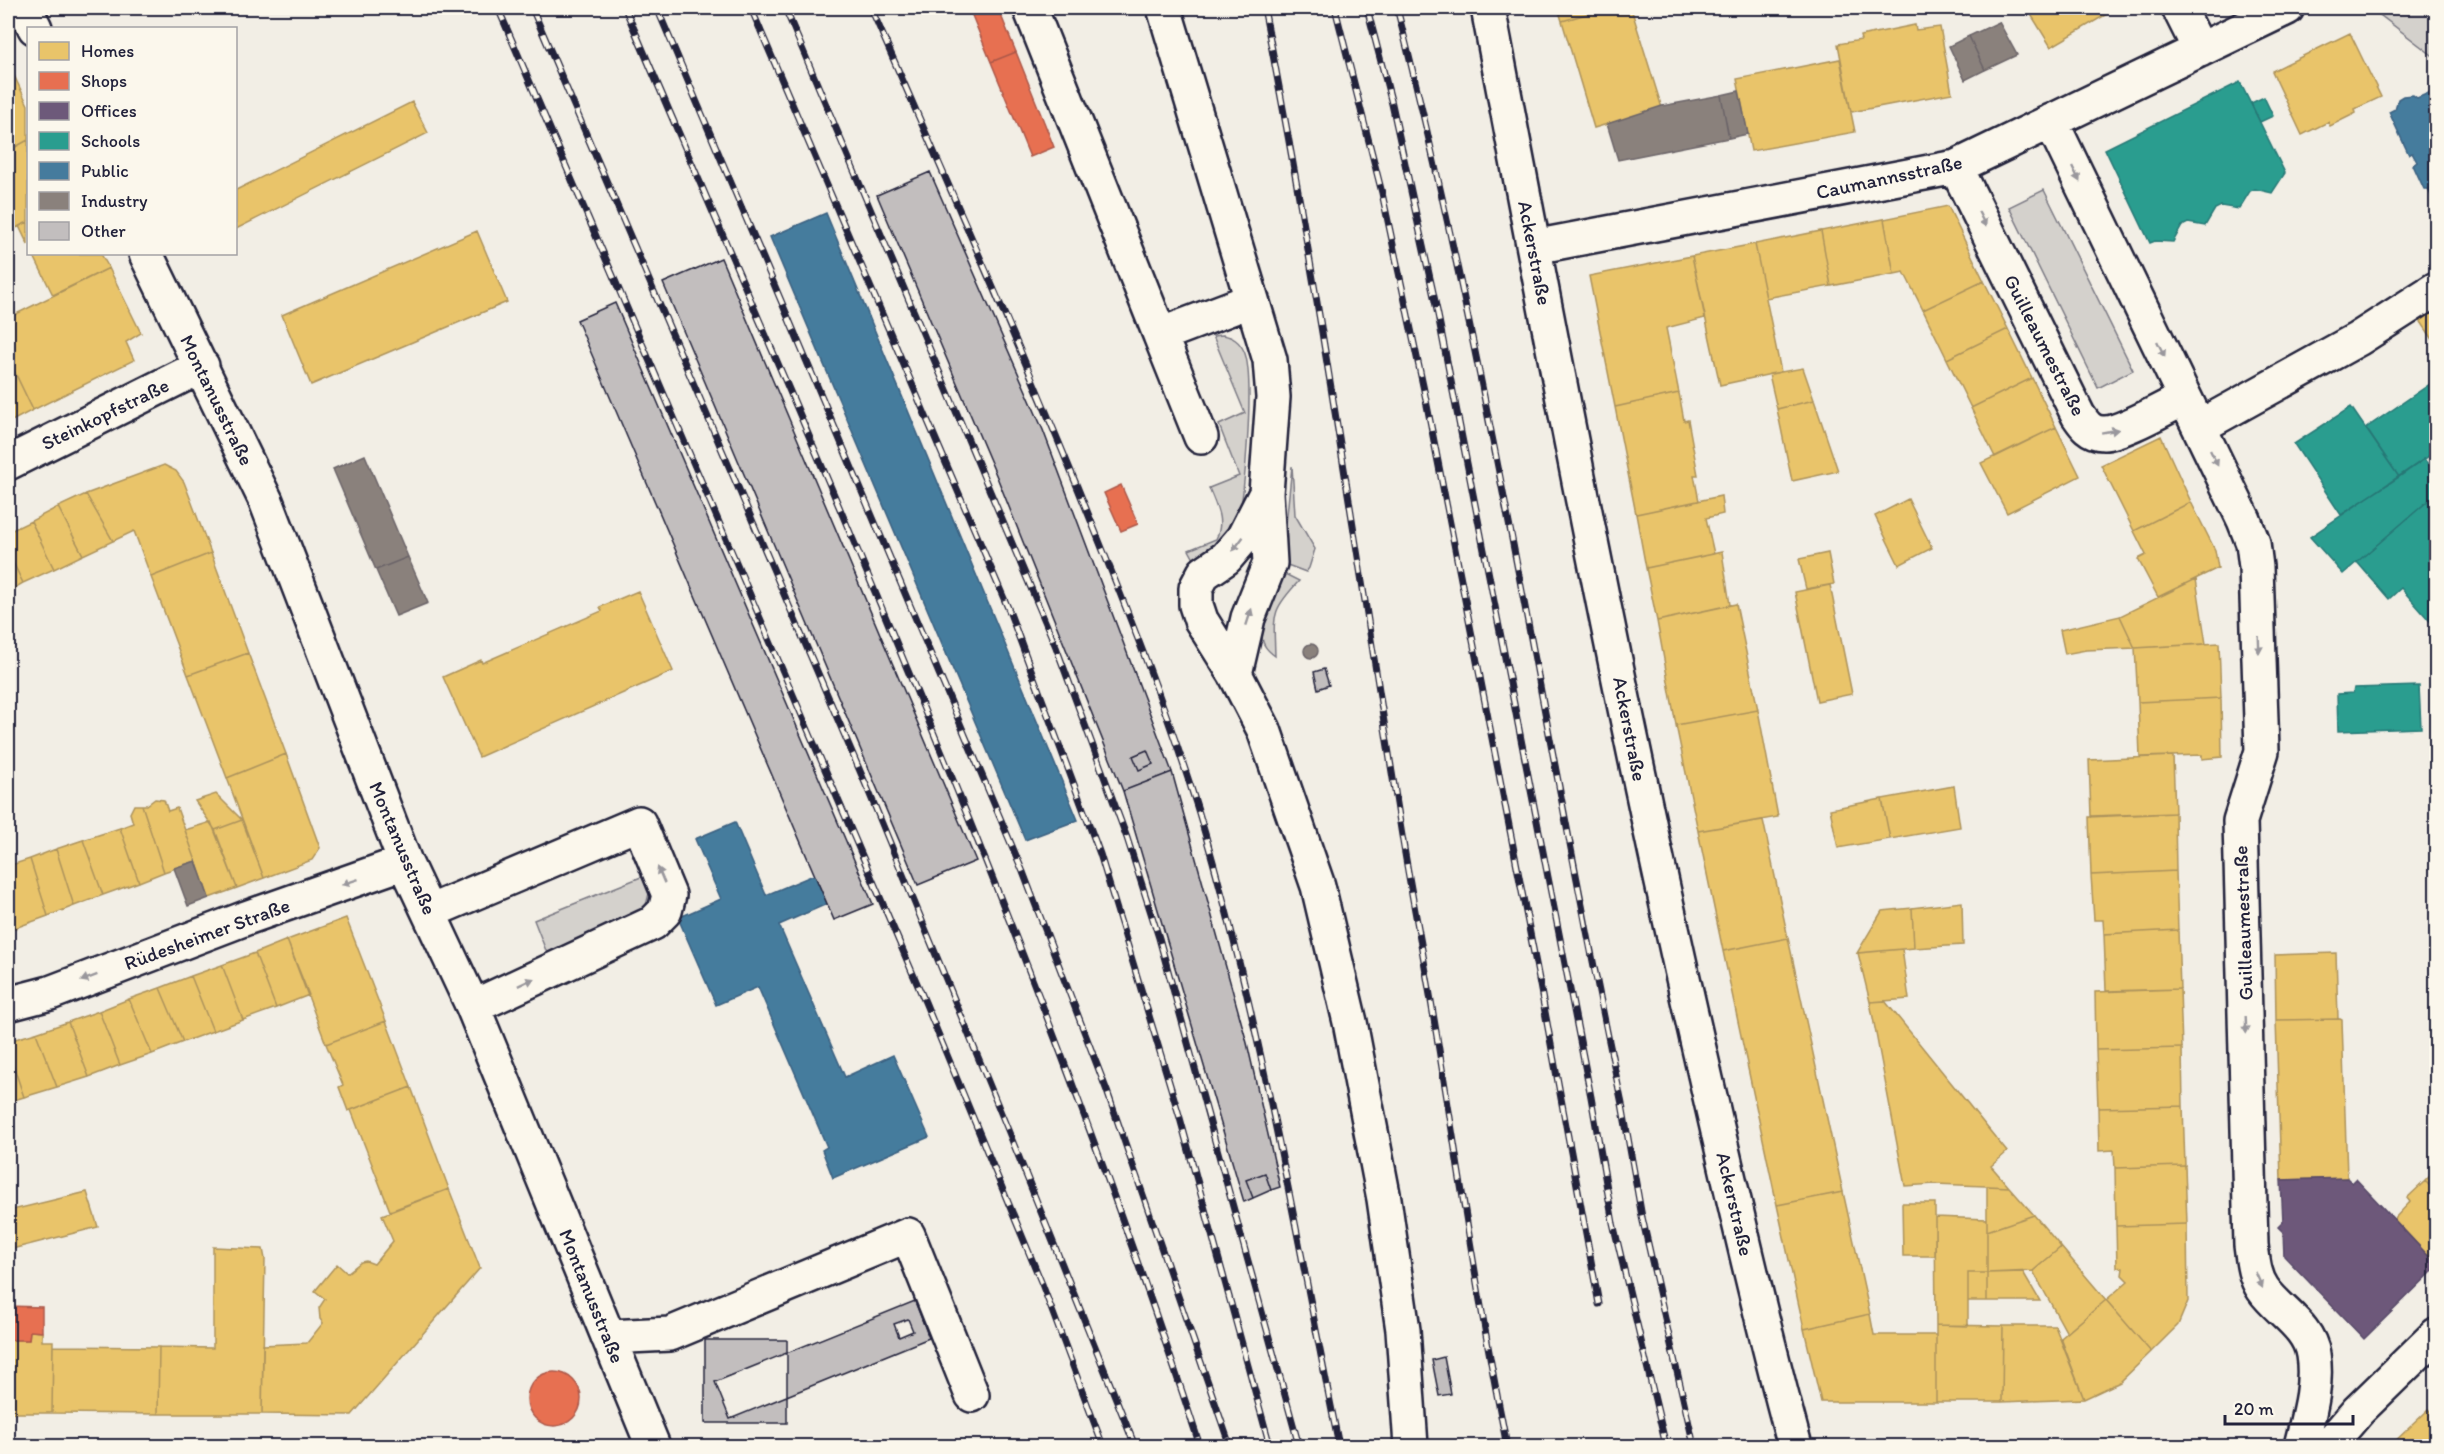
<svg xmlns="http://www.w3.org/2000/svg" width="2444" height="1454" font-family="Itim,sans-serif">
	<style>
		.green { fill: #d4d1cc; stroke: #7b7a84; stroke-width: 1.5 }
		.homes { fill: #e9c46a; stroke: #ad935c; stroke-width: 1.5 }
		.shops { fill: #e76f51; stroke: #ac584a; stroke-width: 1.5 }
		.offices { fill: #6d597a; stroke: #564867; stroke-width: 1.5 }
		.schools { fill: #2a9d8f; stroke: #287876; stroke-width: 1.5 }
		.public { fill: #457b9d; stroke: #3a6080; stroke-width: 1.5 }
		.industry { fill: #8a817c; stroke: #6b6468; stroke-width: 1.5 }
		.building { fill: #c2bebe; stroke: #22223b; stroke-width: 1.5; fill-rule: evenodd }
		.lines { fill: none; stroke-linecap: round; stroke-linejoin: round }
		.minor-casing { stroke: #22223b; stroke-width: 38 }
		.minor { stroke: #fbf7ec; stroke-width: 33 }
		.rail-casing { stroke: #22223b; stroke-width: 7 }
		.rail { stroke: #fbf7ec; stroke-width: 4.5; stroke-dasharray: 14; stroke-linecap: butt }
		.oneway { fill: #99979c }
		.labels { text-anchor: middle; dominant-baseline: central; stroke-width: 6; stroke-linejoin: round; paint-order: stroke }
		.street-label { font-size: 20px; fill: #22223b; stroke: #fbf7ec }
	</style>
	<rect width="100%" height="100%" fill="#f2eee5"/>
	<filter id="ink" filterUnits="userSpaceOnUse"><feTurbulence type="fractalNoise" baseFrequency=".0167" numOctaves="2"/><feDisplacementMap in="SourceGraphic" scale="12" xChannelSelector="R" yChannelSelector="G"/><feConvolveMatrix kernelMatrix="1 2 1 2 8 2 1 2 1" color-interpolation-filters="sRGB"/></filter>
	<g filter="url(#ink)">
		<path class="green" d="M2393,8h33l8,14h2v36l-56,-43z
			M2044,190l89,180 -35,18 -89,-181z
			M1223,335c10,2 16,6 21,16 11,24 1,148 -7,176 -4,11 -23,24 -32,33l-11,-1 -5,-9 27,-11c9,-18 0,-33 -7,-51l30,-12 -20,-51 26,-12 -32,-77z
			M1292,466l3,49 20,34 -6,19 -3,4 -24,-9z
			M1281,572l18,9c-29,31 -25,34 -24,75 -4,-3 -8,-6 -10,-10 -11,-17 9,-56 16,-74z
			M646,875l5,11 -6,23 -95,52 -16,-41z"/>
		<path class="homes" d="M1558,8h50l-46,13z
			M1608,8h23l31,100 -68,20 -32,-107z
			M2027,8h76l4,6 -56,33z
			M1915,25l1,5 24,-3 12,66 -101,19 -13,-68 23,-4 -1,-4z
			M2350,33l31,64 -26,12 1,4 -26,13 -2,-4 -26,13 -30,-64z
			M1840,59l15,73 -104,19 -14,-72z
			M10,67l18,38v35l-20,11v-82z
			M412,102l16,31 -192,96v-39z
			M28,140v82l-20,10v-81z
			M1948,206l36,75 -61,29 -19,-38 -10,2 -10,-55z
			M1884,219l10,55 -63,12 -10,-55z
			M28,222v23l-9,-19z
			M477,231l30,71 -196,83 -29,-70z
			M1821,231l10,55 -65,12 -11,-54z
			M1755,244l26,128 -61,13 -28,-129z
			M33,254h68l8,14 -56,27z
			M1692,256l13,62 -39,10 13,65 -64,14 -26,-131z
			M109,268l32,65 -15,9 8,18 -101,50 -25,-52v-40z
			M1984,281l24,48 -61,30 -24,-49z
			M2436,299v45l-21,-31z
			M2008,329l24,49 -61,30 -24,-49z
			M8,358l25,52 -25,13z
			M1803,368l11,32 -37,9 -8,-35z
			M2032,378l24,49 -61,30 -24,-49z
			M1679,393l5,28 4,-1 10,55h-4l5,26 -63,13 -21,-107z
			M1814,400l24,71 -46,10 -15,-72z
			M2056,427l24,49 -73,37 -26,-50z
			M2161,436l30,66 -57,29 -33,-66z
			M164,465l12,6 8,11 27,71 -60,24 -17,-46 -21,10 -27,-47z
			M86,494l27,47 -30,14 -25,-48z
			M1721,496l2,18 -17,4 8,36 -68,14 -10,-54z
			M1908,499l24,49 -33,17 -24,-49z
			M2191,502l24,48 3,18 -60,29 -20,-38 8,-4 -12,-24z
			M58,507l25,48 -29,14 -23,-48z
			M31,521l23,48 -31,14 -15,-31v-20z
			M8,552l15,31 -15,9z
			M1722,552l8,53 -73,16 -11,-53z
			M211,553l37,100 -60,22 -37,-98z
			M1828,553l6,31 -28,5 -7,-30z
			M2196,579l10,65 -71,4 -15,-32z
			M1830,585l22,109 -35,7 -22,-109z
			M638,591l35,80 -194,86 -36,-80 38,-17 1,3 120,-52 -2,-4z
			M1736,604l22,106 -82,15 -19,-104z
			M2120,616l15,32 -49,2 -21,4 -5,-24z
			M2219,643l2,55 -83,4 -3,-54z
			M248,653l38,101 -59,24 -39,-103z
			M2221,698l1,59 -20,2v-4l-62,2 -2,-55z
			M1758,710l20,107 -80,14 -22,-106z
			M286,754l34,94 -8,12 -48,18 -37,-100z
			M2173,756l2,57 -84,3 -2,-56z
			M1954,786l6,41 -70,12 -8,-40z
			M216,794l26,26 -27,10 -20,-29z
			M155,799l9,1 4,11 9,-3 19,53 -32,11 -22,-67h5z
			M1882,799l8,40 -52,9 -8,-39z
			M134,805h8l22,67 -25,10 -19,-54 13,-5 -3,-10z
			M2175,813l1,58 -85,4 -2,-58z
			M242,820l22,58 -27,10 -22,-58z
			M1763,820l25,118 -65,13 -25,-120z
			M211,822l26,66 -28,10 -24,-68z
			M120,828l19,54 -36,13 -20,-55z
			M83,840l20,55 -29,11 -18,-57z
			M56,849l18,57 -26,10 -18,-57z
			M30,859l18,57 -33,12 -7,-26v-36z
			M2176,871l2,59 -74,4 -1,-14h-9l-3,-45z
			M8,902l7,26 -7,2z
			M1962,902l1,43 -49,3 -2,-40z
			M1912,908l2,40 -57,5 25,-42z
			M346,918l40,103 -60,23 -39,-104z
			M2178,930l2,59 -74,2 -2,-57z
			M1788,938l55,254 -66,13 -54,-254z
			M287,940l22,55 -33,13 -21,-55z
			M1902,949l7,50 -39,3 -12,-49z
			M255,953l21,55 -33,12 -21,-55z
			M2336,953l2,66 -62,1 -1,-65z
			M222,965l21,55 -30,11 -22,-55z
			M191,976l22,55 -30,11 -23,-54z
			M160,988l23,54 -31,12 -23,-55z
			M2180,989l2,59 -86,2 -1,-58z
			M129,999l23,55 -32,11 -21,-54z
			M1885,1001l122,151 -16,14 18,21 -74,-3 -30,2 -35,-184z
			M99,1011l21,54 -31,12 -21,-55z
			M2340,1019l2,1 5,158 -66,2 -5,-160z
			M386,1021l25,66 -63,24 -9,-24 4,-2 -17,-41z
			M68,1022l21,55 -32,10 -21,-54z
			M36,1033l21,54 -33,10 -16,-47v-9z
			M2182,1048l1,58 -85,2 -2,-58z
			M8,1050l16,47 -16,5z
			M411,1087l38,102 -59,22 -39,-101z
			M2183,1106l2,60 -70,2 -1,-18 -15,1 -1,-43z
			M2185,1166l2,58 -71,2 -1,-58z
			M2436,1170v22l-11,-11z
			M2425,1181l11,11v72l-42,-45 16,-17 -3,-4z
			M1987,1186l22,1 25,28 -47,16z
			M449,1189l31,79 -128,147 -90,-1 1,-69 44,-2 16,-20 -3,-4 -1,-11 6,-9 -10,-8 22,-27 10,9 14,-11 5,-1 8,3 19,-23 -11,-26z
			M87,1192l11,35 -90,23v-39z
			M1843,1192l27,122 -66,15 -27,-124z
			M1902,1203h33v53h-32z
			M2034,1215l27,32 -28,24 -46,2v-42z
			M1935,1217l52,2v54h-19v53l-32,-1z
			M2187,1224l1,77 -10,24 -27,27 -45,-52 22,-19 -6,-6 1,-7 -6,-1 -1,-41z
			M213,1247l50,2 2,10 -3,155h-104l1,-67 54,1z
			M2061,1247l45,53 -39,33 -34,-62z
			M2023,1272l17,29h-53v-28z
			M1968,1273h19v28h-19z
			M2106,1300l45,52 -31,30 -36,17 -23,-61z
			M1870,1314l4,21h62v67h-115l-17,-73z
			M1936,1325l67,1 -1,76h-66z
			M2003,1326h52l29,73 -82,3z
			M30,1331l12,1v9h11l-1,72h-44v-73h21z
			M53,1346l106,1 -1,67 -106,-1z
			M2429,1409l7,9v28h-46z"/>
		<path class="shops" d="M969,8h29l18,44 -25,10z
			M1016,52l38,95 -24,10 -39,-95z
			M1121,485l17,39 -17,7 -17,-38z
			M8,1306l34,1v25l-12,-1 -1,9h-21z
			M527 1399a27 27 0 1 1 54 0a27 27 0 1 1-54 0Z"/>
		<path class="offices" d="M2347,1178l5,5 4,-4 80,85v4l-72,71 -80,-83 -1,-24 -5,-5 5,-5 -2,-42z"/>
		<path class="schools" d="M2240,82l45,91 -13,20 -17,-4 -5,2 -11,18 -18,-3 -6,3 -10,17 -17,-3 -6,3 -9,16 -18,-1 -5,2 -45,-94z
			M2264,97l9,19 -13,6 -9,-19z
			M2436,380v71l-37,26 -33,-49z
			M2351,407l48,70 -58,38 -47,-71z
			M2424,459l12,15v20l-93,80 -33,-37z
			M2436,494v134l-35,-40 -12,11 -32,-37z
			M2419,686l2,42 -83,3 -1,-37 16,-1 1,-5z"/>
		<path class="public" d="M2429,93l3,5 4,-2v113l-3,-1 1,-6 -6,-13h-4l-11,-24 4,-3 -5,-9 -3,2 -20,-43 6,-3 3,-10 5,-3 10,-1 4,3z
			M826,213l252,607 -53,20 -255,-603z
			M735,822l31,73 50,-21 13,29 -50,22 66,152 48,-22 36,82 -96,41 -11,-28 5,-3 -69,-160 -42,18 -38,-87 43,-19 -26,-60z"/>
		<path class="industry" d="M1999,22l18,33 -32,15 -16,-34z
			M1969,36l16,34 -20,10 -16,-34z
			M1739,91l9,43 -19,4 -8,-43z
			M1721,95l8,43 -111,22 -11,-36 55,-18z
			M365,455l43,102 -32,13 -43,-101z
			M408,557l20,46 -32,13 -20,-46z
			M1304 651a7 7 0 1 1 14 0a7 7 0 1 1-14 0Z
			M196,861l13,37 -21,8 -14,-38z"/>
		<path class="building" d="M930,172l113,258 129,342 -49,19 -126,-314 -120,-282zM1147,750l6,14 -14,6 -6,-14z
			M721,258l255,603 -58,24 -255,-602z
			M615,303l258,601 -39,16 -257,-600z
			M1324,669l5,16 -11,4 -4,-17z
			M1147,750l6,14 -14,6 -6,-14z
			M1172,772l75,271 33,144 -9,3 -6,-17 -19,7 7,18 -9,4 -121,-411z
			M1265,1173l6,17 -18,8 -7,-18z
			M915,1301l14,37 -199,81 -15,-37z
			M908,1319l5,12 -14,6 -5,-13z
			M705,1340h82v83h-82z
			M1444,1357l7,37 -12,2 -7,-36z"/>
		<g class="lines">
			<defs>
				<path id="minor" d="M25,8l10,20
					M1030,8l130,327 92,-35 -88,-292
					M1488,8c67,353 134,707 215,1058 29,127 58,254 92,380
					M2179,8l21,42
					M2051,121l193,399 9,23 3,24 6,184 -22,70 11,424c2,15 3,31 12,44 15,22 46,37 50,66 5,30 -5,62 -12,91
					M1956,167l122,248c6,9 12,18 25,18 17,1 65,-27 82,-35
					M1534,247l422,-80 331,-159
					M146,254l120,247 139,361 68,145 180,439
					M1160,335l41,102
					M2199,427l159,-88 78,-50
					M8,463l194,-97
					M1266,493l-23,45 -17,20 -22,15 -8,15v17l5,15 34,54 29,56 54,156 32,136 34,177 19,131 8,116
					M1235,674l13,-56 22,-55 -4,-70 7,-96 -3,-37 -18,-60
					M429,912l210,-89 30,72 -4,16 -12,12 -180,84
					M8,1004l42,-11 196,-75 159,-56
					M608,1337l62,-3 238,-99 64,160
					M2328,1446l30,-35 78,-76"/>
			</defs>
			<use href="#minor" class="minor-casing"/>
			<use href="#minor" class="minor"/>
			<defs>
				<path id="rail" d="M498,8l427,994 117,282 61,162
					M532,8l337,784 139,338 127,316
					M625,8c203,474 415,947 575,1438
					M657,8l366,864 84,219 123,355
					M751,8l257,600 92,246 80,264 90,328
					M785,8l271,639 71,191 32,100 140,508
					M871,8c72,165 146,330 214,498 41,101 82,203 114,307 62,208 97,422 140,633
					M1264,8c52,266 91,534 134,802 10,68 24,135 35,203 24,144 45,290 74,433
					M1335,8l47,185 43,202 113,579 61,330
					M1367,8l25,96 46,211 153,782 22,126 53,223
					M1397,8c92,361 148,732 225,1096l20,113 52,229"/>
			</defs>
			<use href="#rail" class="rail-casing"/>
			<use href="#rail" class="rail"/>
		</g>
		<defs><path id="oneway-solid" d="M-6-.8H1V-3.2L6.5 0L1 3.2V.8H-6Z" transform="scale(1.5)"/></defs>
		<g class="oneway">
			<use href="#oneway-solid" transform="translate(2076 174) rotate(64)"/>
			<use href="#oneway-solid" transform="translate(1982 219) rotate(64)"/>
			<use href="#oneway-solid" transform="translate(2161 349) rotate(64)"/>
			<use href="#oneway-solid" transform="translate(2110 431) rotate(-10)"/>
			<use href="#oneway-solid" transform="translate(2214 458) rotate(64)"/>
			<use href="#oneway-solid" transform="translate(1238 544) rotate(127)"/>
			<use href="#oneway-solid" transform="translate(1249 617) rotate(-72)"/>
			<use href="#oneway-solid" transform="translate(2259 645) rotate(88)"/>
			<use href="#oneway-solid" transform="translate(661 875) rotate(-113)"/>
			<use href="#oneway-solid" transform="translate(350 882) rotate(161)"/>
			<use href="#oneway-solid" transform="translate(89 978) rotate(159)"/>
			<use href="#oneway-solid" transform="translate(526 982) rotate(-25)"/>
			<use href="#oneway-solid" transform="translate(2246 1025) rotate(88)"/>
			<use href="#oneway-solid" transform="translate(2259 1280) rotate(66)"/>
		</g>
	</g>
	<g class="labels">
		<g class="street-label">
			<text transform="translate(1889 177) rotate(-12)">Caumannsstraße</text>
			<text transform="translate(1535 253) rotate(79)">Ackerstraße</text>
			<text transform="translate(2045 345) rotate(63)">Guilleaumestraße</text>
			<text transform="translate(217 400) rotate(64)">Montanusstraße</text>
			<text transform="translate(105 414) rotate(-26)">Steinkopfstraße</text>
			<text transform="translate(1630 729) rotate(79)">Ackerstraße</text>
			<text transform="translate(403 848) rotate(67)">Montanusstraße</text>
			<text transform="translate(2243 923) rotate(-92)">Guilleaumestraße</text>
			<text transform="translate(207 934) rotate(-20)">Rüdesheimer Straße</text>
			<text transform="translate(1735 1204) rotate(77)">Ackerstraße</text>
			<text transform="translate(592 1296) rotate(68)">Montanusstraße</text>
		</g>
	</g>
	<rect width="2444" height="1454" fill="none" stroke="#fbf7ec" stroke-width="30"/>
	<rect x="15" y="15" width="2414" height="1424" fill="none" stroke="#22223b" stroke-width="2" filter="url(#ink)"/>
	<rect x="27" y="27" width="210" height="228" fill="#fbf7ec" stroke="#a4a2a5" stroke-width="1.5"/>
	<rect x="39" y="42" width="30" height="18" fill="#e9c46a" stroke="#a4a2a5" stroke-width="1.5"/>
	<text x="81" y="57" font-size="18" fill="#22223b">Homes</text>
	<rect x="39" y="72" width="30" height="18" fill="#e76f51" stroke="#a4a2a5" stroke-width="1.5"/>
	<text x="81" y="87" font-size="18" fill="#22223b">Shops</text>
	<rect x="39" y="102" width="30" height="18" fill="#6d597a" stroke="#a4a2a5" stroke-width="1.5"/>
	<text x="81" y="117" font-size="18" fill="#22223b">Offices</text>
	<rect x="39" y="132" width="30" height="18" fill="#2a9d8f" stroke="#a4a2a5" stroke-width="1.5"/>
	<text x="81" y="147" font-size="18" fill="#22223b">Schools</text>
	<rect x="39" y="162" width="30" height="18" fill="#457b9d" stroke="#a4a2a5" stroke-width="1.5"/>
	<text x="81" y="177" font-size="18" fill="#22223b">Public</text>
	<rect x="39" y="192" width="30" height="18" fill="#8a817c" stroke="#a4a2a5" stroke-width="1.5"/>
	<text x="81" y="207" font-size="18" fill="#22223b">Industry</text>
	<rect x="39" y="222" width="30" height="18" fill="#c2bebe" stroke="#a4a2a5" stroke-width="1.5"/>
	<text x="81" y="237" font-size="18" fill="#22223b">Other</text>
	<path d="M2225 1415v9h128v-9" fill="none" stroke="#22223b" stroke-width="3"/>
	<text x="2234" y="1415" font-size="18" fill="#22223b" stroke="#fbf7ec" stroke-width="4.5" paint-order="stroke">20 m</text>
</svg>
